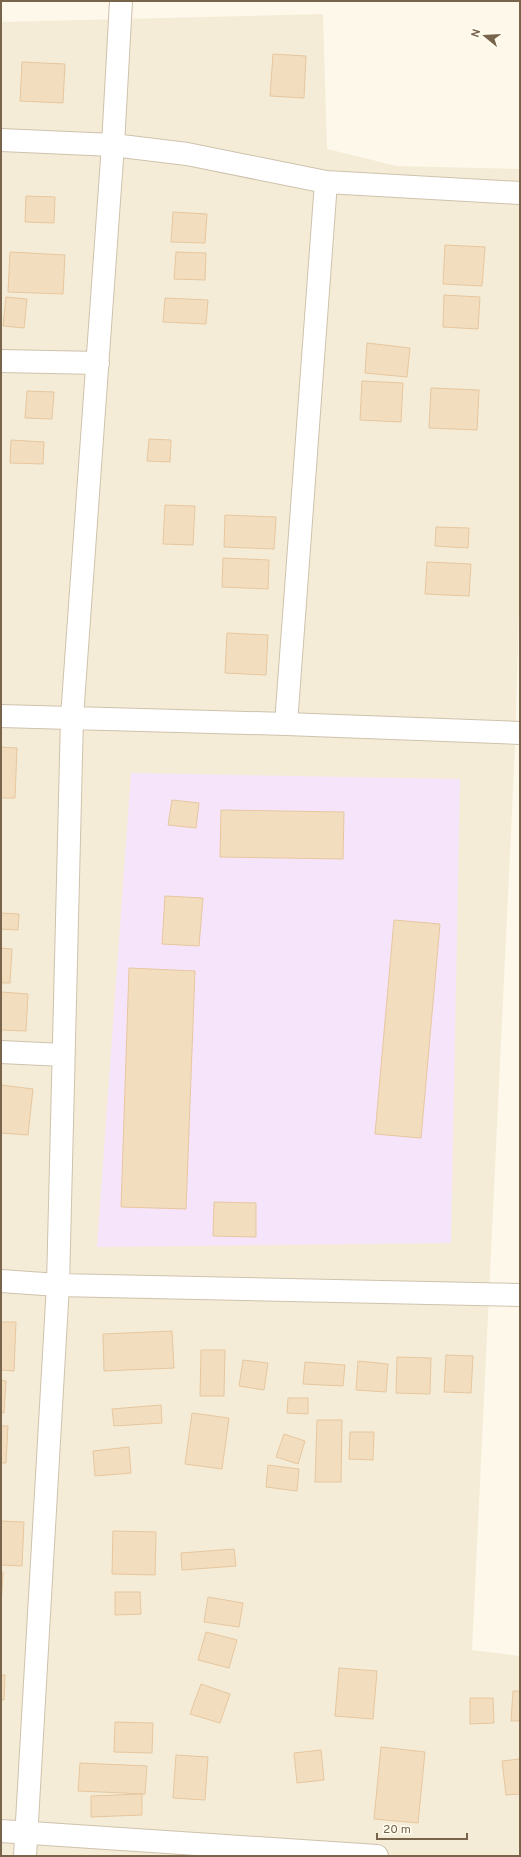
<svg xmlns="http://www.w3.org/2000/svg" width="521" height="1857" font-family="Overpass,sans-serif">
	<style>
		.residential { fill: #f5ecd7 }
		.education { fill: #f6e5fa }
		.building { fill: #f3ddbf; stroke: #e6c79f }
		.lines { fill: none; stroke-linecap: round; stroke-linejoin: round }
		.street-casing { stroke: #cfc2ad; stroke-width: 24 }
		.street { stroke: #fff; stroke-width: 22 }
	</style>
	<rect width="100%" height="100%" fill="#fdf8e9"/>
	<path class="residential" d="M323,14l4,135 70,17 123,3v409l-5,170 -43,902 48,6v200h-519v-1834z"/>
	<path class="education" d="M131,773l329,6 -9,464 -354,4z"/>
	<path class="building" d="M273,54l33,2 -2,42 -34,-2z
		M22,62l43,2 -2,39 -43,-2z
		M26,196l29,1 -1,26 -29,-1z
		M173,212l34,2 -2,29 -34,-1z
		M445,245l40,2 -3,39 -39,-2z
		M10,252l55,3 -2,39 -55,-2z
		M176,252l30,1 -1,27 -31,-1z
		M444,295l36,2 -2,32 -35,-2z
		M6,297l21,2 -3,29 -21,-2z
		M165,298l43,2 -2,24 -43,-2z
		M367,343l43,5 -3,29 -42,-4z
		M362,381l41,2 -2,39 -41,-2z
		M431,388l48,2 -2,40 -48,-2z
		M27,391l27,1 -2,27 -27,-1z
		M149,439l22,1 -1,22 -23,-1z
		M11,440l33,2 -1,22 -33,-1z
		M165,505l30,1 -2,39 -30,-1z
		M225,515l51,2 -2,32 -50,-2z
		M436,527l33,1 -1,20 -33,-2z
		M223,558l46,2 -1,29 -46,-2z
		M427,562l44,2 -2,32 -44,-2z
		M227,633l41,2 -2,40 -41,-2z
		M1,747l16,1 -2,50h-14z
		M172,800l27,3 -3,25 -28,-3z
		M221,810l123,2 -1,47 -123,-2z
		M165,896l38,2 -4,48 -37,-2z
		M1,913l18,1 -1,16 -17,-1z
		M394,920l46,4 -19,214 -46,-4z
		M1,948l11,1 -2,34h-9z
		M129,968l66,3 -9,238 -65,-2z
		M1,992l27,2 -2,37 -25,-1z
		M1,1085l32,4 -5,46 -27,-2z
		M214,1202l42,1v34l-43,-1z
		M1,1322h15l-2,49 -13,-1z
		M172,1331l2,37 -70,3 -1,-37z
		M201,1350h24l-1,46h-24z
		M446,1355l27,1 -2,37 -27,-1z
		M397,1357l34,1 -1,36 -34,-1z
		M243,1360l25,3 -4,27 -25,-4z
		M358,1361l30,3 -2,28 -30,-2z
		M305,1362l40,3 -2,21 -40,-2z
		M1,1380l5,1 -2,32 -3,-1z
		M288,1398h20v16l-21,-1z
		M161,1405l1,18 -48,3 -2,-17z
		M192,1413l37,5 -7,51 -37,-5z
		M317,1420h25l-1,62h-26z
		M1,1426h7l-2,37h-5z
		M350,1432h24l-1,28 -24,-1z
		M284,1434l21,7 -7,23 -22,-7z
		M129,1447l2,26 -36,3 -2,-25z
		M268,1465l31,4 -2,22 -31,-4z
		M1,1521l23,1 -2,44 -21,-1z
		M113,1531l43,1 -1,43 -43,-1z
		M234,1549l2,17 -54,4 -1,-17z
		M1,1572h2l-2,36z
		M115,1592h25l1,22 -26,1z
		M208,1597l35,6 -4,24 -35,-5z
		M206,1632l31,8 -8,28 -31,-8z
		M339,1668l38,3 -4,48 -38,-3z
		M1,1675h4l-1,25 -3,-1z
		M201,1684l29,10 -10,29 -30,-9z
		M513,1691h7v30h-9z
		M470,1698h23l1,25 -24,1z
		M115,1722l38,1 -1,30 -38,-1z
		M381,1747l44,5 -7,71 -44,-4z
		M321,1750l3,30 -27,3 -3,-30z
		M176,1755l32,2 -3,43 -32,-2z
		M520,1759v35l-14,1 -4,-34z
		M80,1763l67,3 -2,28 -67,-3z
		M142,1794v21l-51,2v-21z"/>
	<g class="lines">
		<defs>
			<path id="street" d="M1,140l112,5 74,9 139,28 194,11
				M1,361l97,2
				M1,716l285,8 234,9
				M286,724l40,-542
				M1,1052l62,3
				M1,1281l57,4 462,10
				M1,1831l376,25
				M25,1856l33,-571 14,-568 41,-572 8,-144"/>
		</defs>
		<use href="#street" class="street-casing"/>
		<use href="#street" class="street"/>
	</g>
	<rect width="521" height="1857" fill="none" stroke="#78634b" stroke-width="4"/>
	<g transform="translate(485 36) rotate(288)" stroke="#fffcef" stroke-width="3" paint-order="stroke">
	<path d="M0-3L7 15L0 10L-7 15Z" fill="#78634b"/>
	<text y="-6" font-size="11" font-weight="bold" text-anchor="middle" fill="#78634b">N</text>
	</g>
	<path d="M377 1833v6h90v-6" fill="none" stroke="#78634b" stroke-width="2"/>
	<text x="383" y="1833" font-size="12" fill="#78634b" stroke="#fffcef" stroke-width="3" paint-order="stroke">20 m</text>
</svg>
